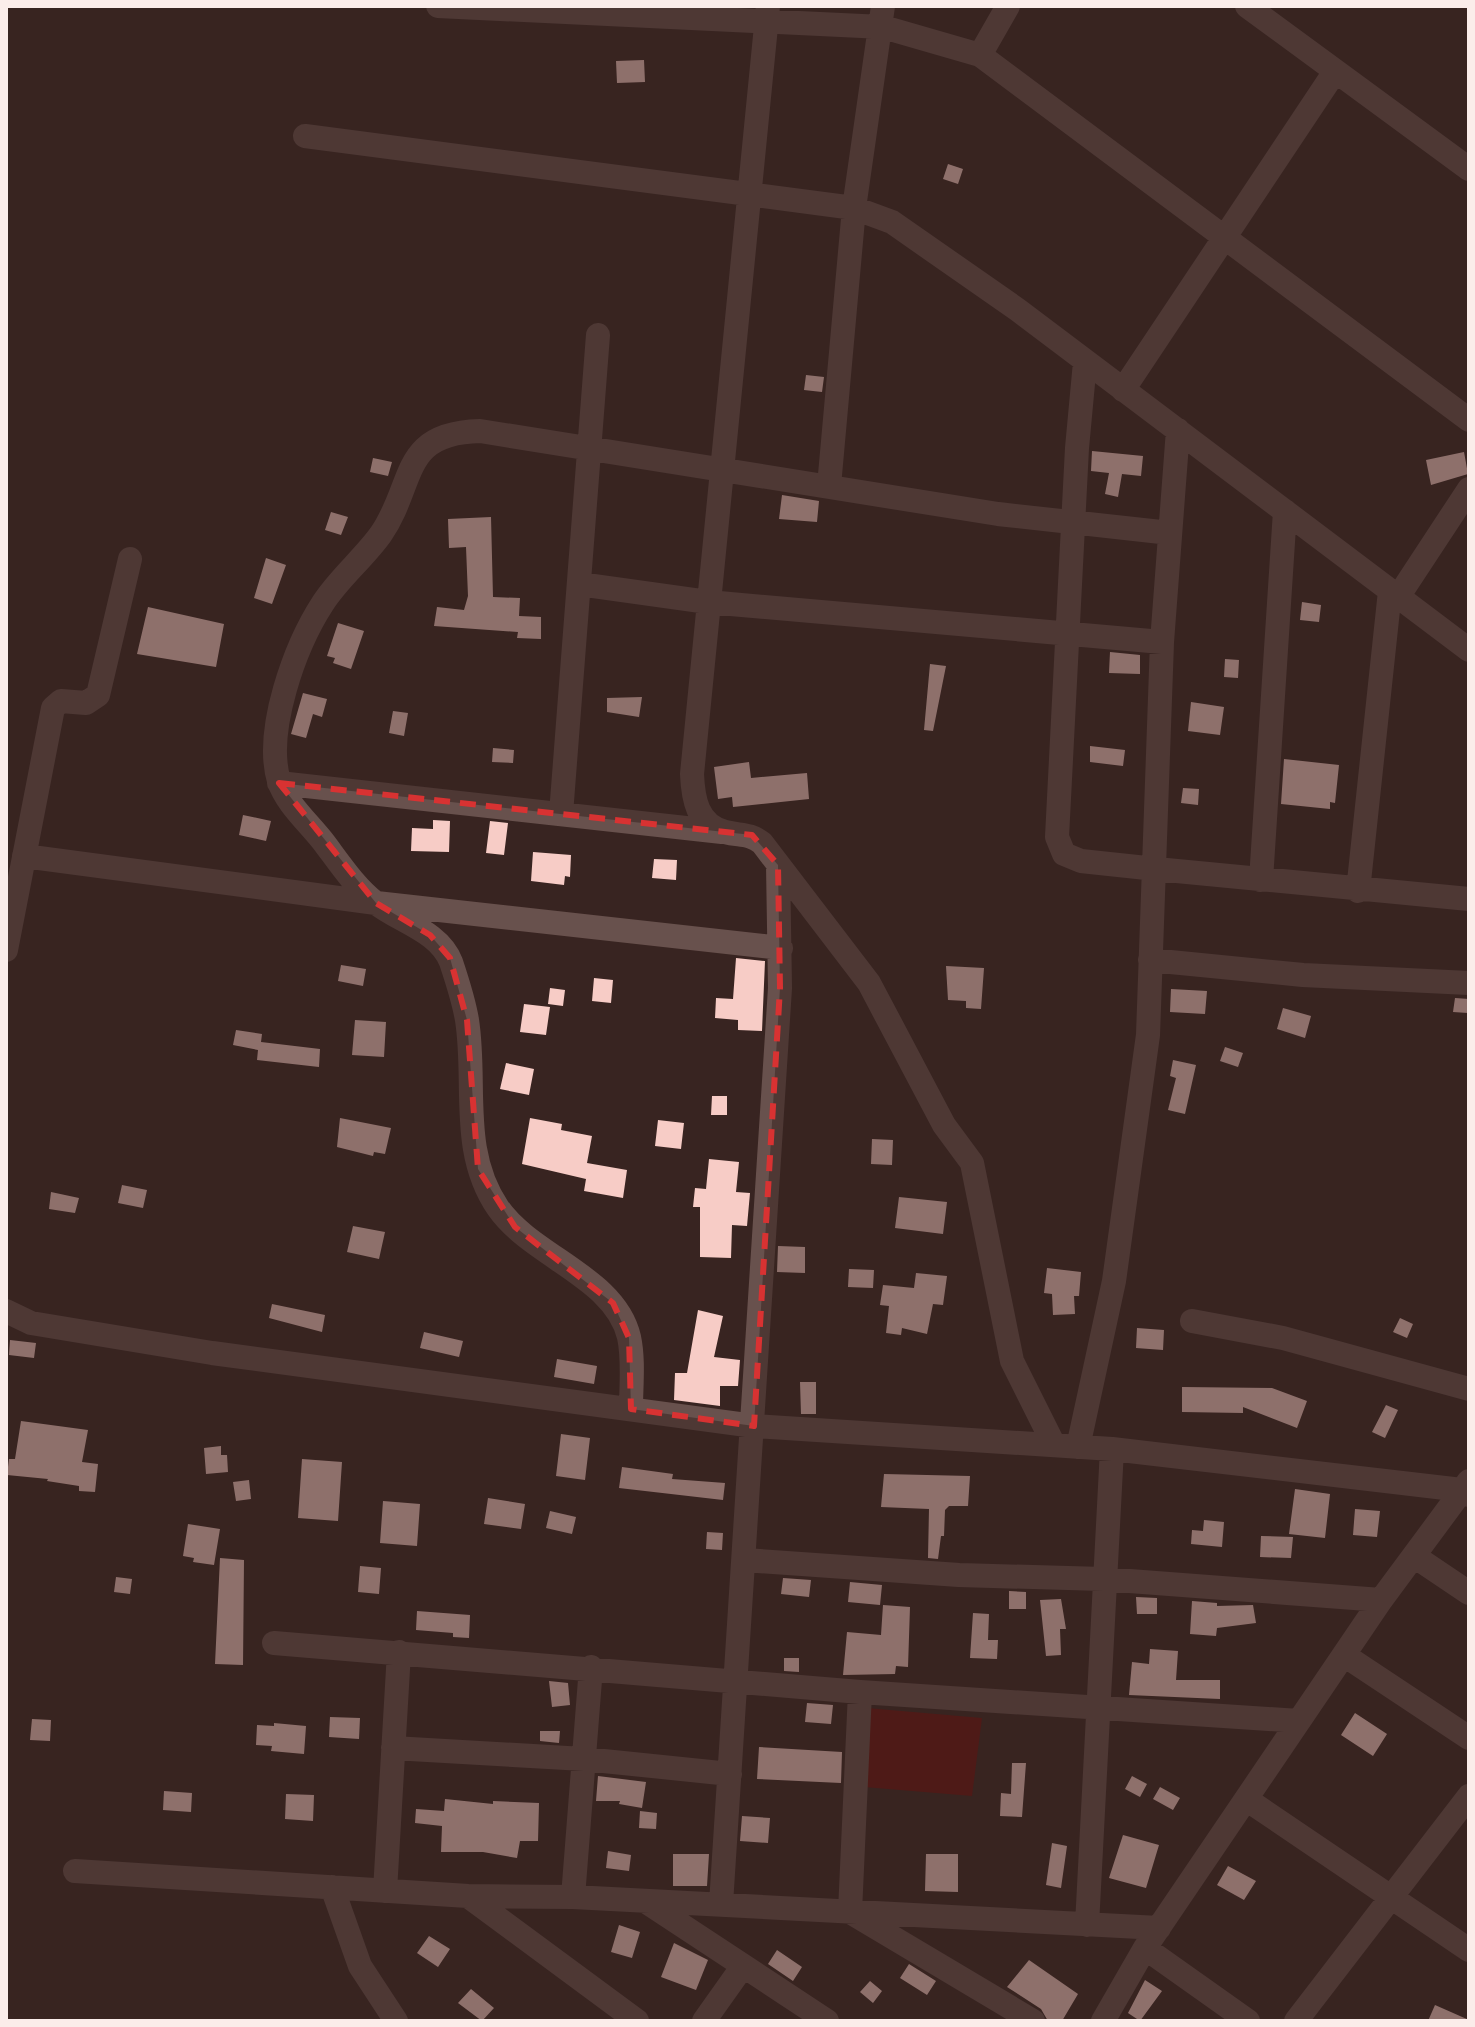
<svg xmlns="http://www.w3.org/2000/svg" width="1475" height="2027" font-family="Literata,serif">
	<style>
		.green { fill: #680f0c }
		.building { fill: #f7ccc6 }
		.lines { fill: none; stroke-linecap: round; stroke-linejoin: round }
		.minor { stroke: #68514d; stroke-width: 24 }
		.marked { fill: none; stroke: #d83232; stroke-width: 6; stroke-dasharray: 16 10; stroke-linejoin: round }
	</style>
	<rect width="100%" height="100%" fill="#382421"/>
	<path class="green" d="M867,1708l115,10 -10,78 -108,-9z"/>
	<path class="building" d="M644,60l1,22 -28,1 -1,-22z
		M948,164l15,5 -5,15 -15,-5z
		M806,375l18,2 -2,15 -18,-2z
		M1092,451l51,5 -2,20 -19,-2 -4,23 -13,-3 4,-21 -18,-2z
		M1464,452l4,22 -37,11 -5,-25z
		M373,458l19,4 -4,14 -18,-4z
		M782,495l37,6 -2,21 -38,-3z
		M331,512l17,5 -7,18 -16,-5z
		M491,517l2,80 27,1 -1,18 22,1v22l-24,-1 1,-6 -84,-6 3,-19 27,3 4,-14 -2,-49 -17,1 -1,-29z
		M266,558l20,7 -14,39 -18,-6z
		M1302,602l19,3 -2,17 -19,-2z
		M148,607l76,17 -8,43 -79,-13z
		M338,623l26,8 -13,38 -18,-6 2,-5 -8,-2z
		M1110,652l30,3v19l-31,-1z
		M1225,659l14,1 -1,18 -14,-1z
		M930,664l16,2 -13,65 -9,-1z
		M303,693l24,6 -5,18 -9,-3 -7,24 -15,-4z
		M642,697l-3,20 -32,-5v-14z
		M1191,702l33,5 -4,28 -32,-4z
		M393,711l15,2 -4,23 -15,-3z
		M1090,746l35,4 -2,16 -33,-4z
		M493,748l21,2 -1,13 -21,-1z
		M1284,759l55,6 -4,38 -5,-1v7l-49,-5z
		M749,762l2,16 56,-5 2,26 -76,8 -1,-10 -14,2 -4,-32z
		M1183,788l16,1 -1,16 -17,-2z
		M243,815l28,6 -5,20 -27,-6z
		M433,820l17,1 -1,31 -38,-1 1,-23 21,1z
		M490,821l18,2 -4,32 -18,-2z
		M533,852l38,3 -1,22 -5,-1 -1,9 -33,-4z
		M654,859l23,1 -1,20 -24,-2z
		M736,958l29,3 -3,70 -24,-1v-10l-23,-2 1,-20 17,1z
		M341,965l25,4 -3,17 -25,-5z
		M946,966l38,2 -3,41 -15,-1v-7l-18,-1z
		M594,978l19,2 -2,23 -19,-2z
		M550,988l15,2 -2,16 -15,-2z
		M1171,989l36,2 -2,23 -35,-2z
		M1455,998l14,1 -1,14 -15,-1z
		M524,1004l26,3 -4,28 -26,-3z
		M1283,1008l28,8 -6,22 -28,-9z
		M355,1020l31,2 -2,35 -32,-2z
		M236,1030l26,4 -1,8 59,7 -1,18 -62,-7 1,-10 -25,-5z
		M1225,1047l18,6 -5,14 -18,-6z
		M1173,1060l23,5 -11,49 -17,-4 8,-32 -6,-2z
		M506,1063l28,6 -5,26 -29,-6z
		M712,1096h15v19h-16z
		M340,1118l51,10 -6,26 -11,-2 -1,4 -36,-9z
		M530,1118l32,6 -1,6 31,6 -5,27 40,7 -4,28 -39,-7 2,-12 -64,-15z
		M658,1120l26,3 -3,26 -26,-3z
		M872,1139l21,1 -1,25 -21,-1z
		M709,1159l30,3 -3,30 14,1 -3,33 -15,-1 -1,33 -31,-1v-50h-7l2,-19 11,1z
		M122,1185l25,5 -4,18 -25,-5z
		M51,1192l28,6 -4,15 -26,-4z
		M899,1197l48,5 -4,32 -48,-6z
		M353,1226l32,6 -6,27 -32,-7z
		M778,1246l27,1v26l-28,-1z
		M1047,1268l34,4 -2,24h-5l1,18 -22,1 -1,-21 -8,-1z
		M849,1269l25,1 -1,18 -25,-1z
		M916,1273l31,3 -4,29 -10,-1 -6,30 -25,-6 -1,7 -15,-2 3,-27 -9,-1 3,-20 31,3z
		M272,1304l53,11 -3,17 -53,-14z
		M698,1310l25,6 -9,41 26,3 -2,26h-18v20l-46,-6 1,-27h12z
		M1400,1318l13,6 -6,14 -14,-6z
		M1137,1328l27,2 -1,20 -27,-2z
		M424,1332l39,9 -4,16 -39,-9z
		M10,1340l26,3 -2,15 -25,-3z
		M557,1359l40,7 -3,18 -40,-7z
		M800,1382h16v32h-15z
		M1182,1387l90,1 35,13 -10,27 -54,-21v6l-61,-1z
		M1386,1405l12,5 -13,28 -13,-6z
		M21,1421l67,9 -6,32 16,2 -3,28 -16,-1v-5l-32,-5 1,-2 -41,-4 2,-16h6z
		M561,1434l29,4 -5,42 -29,-4z
		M221,1446v9h6l1,17 -22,2 -2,-26z
		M302,1459l40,3 -4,59 -40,-3z
		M622,1467l51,7 -1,5 53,4 -2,17 -104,-12z
		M884,1474l86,2 -2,30h-19l-4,4 -1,26h-3l-3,23 -10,-1 1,-49 -48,-2z
		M249,1480l2,19 -15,2 -3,-19z
		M1295,1489l35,5 -5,44 -36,-4z
		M488,1498l37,6 -4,25 -37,-5z
		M383,1501l37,3 -3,42 -37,-3z
		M1355,1509l25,2 -3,26 -24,-2z
		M550,1511l26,6 -4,17 -26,-6z
		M1204,1520l20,2 -2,25 -31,-3 1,-14 11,1z
		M188,1524l32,5 -6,36 -21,-3 1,-4 -11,-2z
		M707,1532l16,1 -1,17 -16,-1z
		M1261,1536l32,1 -2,21 -31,-1z
		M220,1558l24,2 -1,105 -28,-1z
		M360,1566l21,2 -2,26 -21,-2z
		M116,1577l16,2 -2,15 -16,-2z
		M783,1578l28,2 -2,17 -28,-3z
		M850,1582l32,3 -2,20 -32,-3z
		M1009,1591l17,1v17h-17z
		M1136,1597l21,1v16h-20z
		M1061,1599l5,30h-6l1,26 -15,1 -6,-56z
		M1192,1601l25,2v3l36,-1 3,18 -39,5 -1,8 -26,-2z
		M883,1605l27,2 -2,60 -12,-1 -1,8 -52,1 4,-43 34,3z
		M417,1611l53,4 -1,23 -16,-1v-4l-37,-3z
		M973,1613l16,1 -1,26h10l-1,19 -27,-1z
		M1150,1649l28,2 -2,29h44v19l-91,-4 3,-33 17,2z
		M784,1658h15v14l-15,-1z
		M549,1681l19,2 2,22 -18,2z
		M807,1703l26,2 -2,19 -26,-2z
		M1355,1713l32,21 -14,22 -32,-21z
		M330,1717l30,1 -1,21 -30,-2z
		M32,1719l19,1 -1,21 -20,-1z
		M274,1723l32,3 -2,28 -33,-3 1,-5 -16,-1 1,-20 17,1z
		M540,1731h20l-1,12 -19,-2z
		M759,1747l83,5 -1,31 -84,-4z
		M1012,1763h14l-4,54 -22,-1 1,-23 10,1z
		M598,1776l48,6 -4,26 -23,-4 1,-3h-24z
		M1132,1776l15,8 -7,13 -15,-8z
		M1160,1787l20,11 -7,12 -20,-11z
		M164,1791l28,2 -1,19 -28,-2z
		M286,1794l28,1 -1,26 -28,-2z
		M445,1799l48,5v-3l46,2 -1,38h-18l-3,17 -34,-6h-42l1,-26 -27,-3 1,-14 28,2z
		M640,1811l17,2 -1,16 -17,-1z
		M742,1816l28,2 -2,25 -28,-2z
		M1123,1835l36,10 -13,43 -37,-10z
		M1052,1843l15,3 -6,42 -15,-3z
		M608,1851l23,4 -2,16 -23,-3z
		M673,1854h36l-2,32h-34z
		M926,1854h32v38l-33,-1z
		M1228,1866l28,15 -12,19 -27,-15z
		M619,1925l21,7 -8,26 -21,-6z
		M429,1936l21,13 -12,18 -21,-14z
		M674,1943l34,17 -12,30 -35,-13z
		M777,1950l25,17 -9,14 -25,-17z
		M1029,1960l49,34 -16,27h-14l-7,-12 -34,-22z
		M909,1964l27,17 -9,14 -27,-17z
		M1145,1980l17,11 -22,30 -12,-8z
		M870,1981l12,10 -9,12 -13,-11z
		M471,1989l23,19 -12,13 -24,-18z
		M1435,2005l34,15v1h-41z"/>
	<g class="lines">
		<path class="minor" d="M438,6l445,21 97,28 489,365
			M768,6l-76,768c1,24 5,51 33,58 16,4 24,1 37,11l107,140 75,142 28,38 40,198 42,84
			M1247,6l222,163
			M980,55l28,-49
			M305,136l549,72 38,14 126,88 451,340
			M1085,362l-8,86 -20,389 7,17 17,7 75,8 313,30
			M1123,390l211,-317
			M829,486l25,-278 29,-202
			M579,584l129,18 454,40
			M1398,597l71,-108
			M279,783l443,49
			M561,814l37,-479
			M24,856l352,47 405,45
			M1261,880l24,-369
			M1358,891l32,-300
			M6,950l47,-242 8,-7 25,2 12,-8 32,-136
			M1150,960l153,15 166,8
			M6,1311l25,12 181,30 542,73 358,23 350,41 7,5
			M1192,1321l91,17 186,51
			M631,1409c0,-23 3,-49 -2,-72 -14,-60 -97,-80 -131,-129 -39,-57 -21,-124 -31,-188 -3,-18 -10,-40 -16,-58 -12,-31 -51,-40 -75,-59 -20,-15 -36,-39 -51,-59 -14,-19 -39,-40 -46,-63 -15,-50 16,-135 44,-178 16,-25 41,-45 58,-69 35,-51 18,-101 99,-103l518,83 172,19
			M1078,1447l36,-166 34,-246 14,-393 16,-212
			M1414,1556l55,37
			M744,1560l215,15 144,4 278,21
			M274,1643l586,49 439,29
			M1344,1655l125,83
			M860,1692l-10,220 183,109
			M393,1748l191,11 146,15
			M1246,1799l223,151
			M75,1871l393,25 105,1 586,31
			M332,1887l28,79 36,55
			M385,1891l14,-239
			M468,1896l169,125
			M573,1897l18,-230
			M645,1901l182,120
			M721,1904l59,-916 -2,-123
			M1087,1925l25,-476
			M1145,1948l103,73
			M704,2021l39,-55
			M1103,2021l42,-73 236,-348 88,-119
			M1296,2021l173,-225"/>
	</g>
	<path d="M0 0H1475V2027H0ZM279,783l473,52 26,30 2,123 -26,438 -123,-17 -2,-71 -16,-35 -98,-76 -37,-58 -11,-149 -17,-62 -20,-23 -54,-32z" fill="#382421" fill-opacity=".55" fill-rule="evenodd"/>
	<path class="marked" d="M279,783l473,52 26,30 2,123 -26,438 -123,-17 -2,-71 -16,-35 -98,-76 -37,-58 -11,-149 -17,-62 -20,-23 -54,-32z"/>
	<rect width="1475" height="2027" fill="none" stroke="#fbedea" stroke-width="16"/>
</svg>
